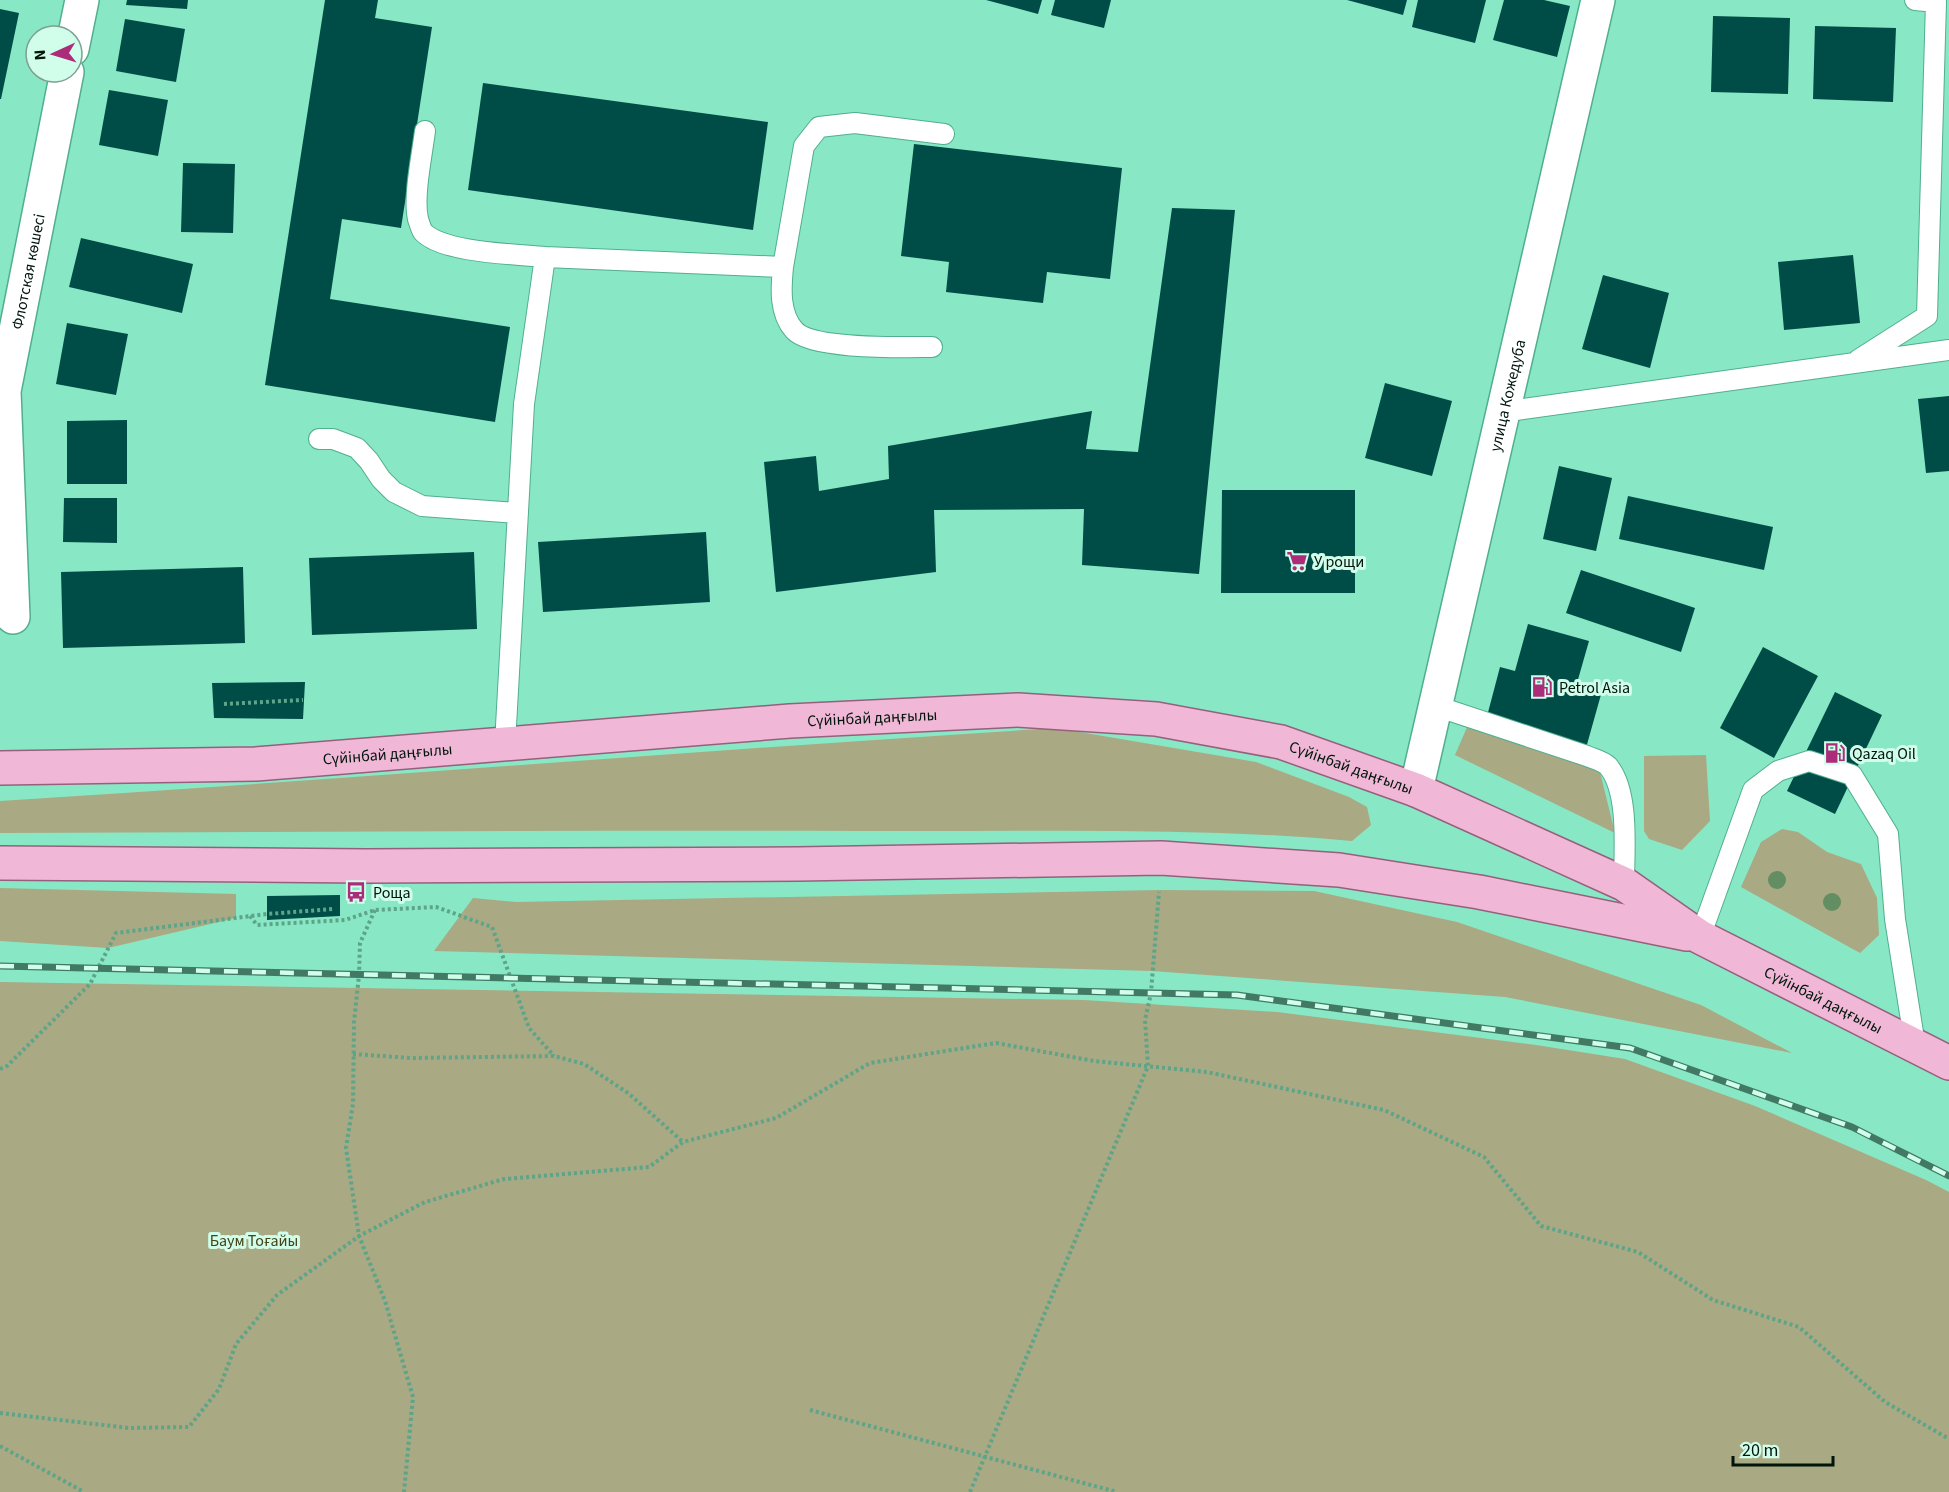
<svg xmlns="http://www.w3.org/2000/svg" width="1949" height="1492" font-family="'Source Sans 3',sans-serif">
  <rect width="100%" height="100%" fill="#88e7c4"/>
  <path fill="#a9a983" d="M1471,718l126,42 18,73 -160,-78z
    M1056,728l200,34 93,35 18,10 4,18 -19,16c-162,-15 -326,-9 -489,-10 -287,-1 -575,1 -863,2v-32c352,-22 703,-51 1056,-73z
    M1706,755l4,66 -28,29 -33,-11 -5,-8v-75z
    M1782,829l16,3 29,20 34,12 16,34 2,37 -19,18 -119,-66 20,-45z
    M0,888l236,6v24l-128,30 -108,-7z
    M1159,890l155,1 143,31 244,83 91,48 -287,-56 -353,-26 -718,-20 39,-53 43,4z
    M0,982l1084,18 193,12 259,33 89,14 130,47 171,74 23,12v300h-1949z"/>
  <path fill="#004d48" d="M127,0h61l-1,9 -61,-4z
    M325,0h53l-3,18 57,9 -31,201 -59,-9 -12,80 180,28 -15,95 -230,-37z
    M986,0h56l-4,14z
    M1055,0h56l-7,28 -53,-13z
    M1347,0h60l-4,15z
    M1418,0h68l-11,43 -63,-16z
    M1504,0h40l26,6 -13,51 -64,-17z
    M0,9l19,4 -18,86h-1z
    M1713,16l77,2 -2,76 -77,-2z
    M125,19l60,10 -9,53 -60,-11z
    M1815,26l81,2 -3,74 -80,-3z
    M483,83l285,39 -15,108 -285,-40z
    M109,90l59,10 -10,56 -59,-11z
    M914,144l208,24 -12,111 -63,-7 -4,31 -97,-11 3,-30 -48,-6z
    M183,163l52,1 -2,69 -52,-1z
    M1172,208l63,2 -36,364 -117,-9 2,-56 -150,1 2,62 -160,20 -12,-130 52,-6 3,35 70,-12 -1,-33 204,-35 -6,38 52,3z
    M81,238l112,26 -11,49 -113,-26z
    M1853,255l7,68 -76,7 -6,-68z
    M1603,275l66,18 -19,75 -68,-19z
    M67,323l61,11 -12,61 -60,-11z
    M1385,383l67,18 -20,75 -67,-18z
    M1949,396v75l-23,2 -8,-74z
    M127,420v64h-60v-63z
    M1559,466l53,12 -16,73 -53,-12z
    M1222,490h133v103h-134z
    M1628,496l145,31 -9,43 -145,-31z
    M64,498h53v45l-54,-1z
    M706,532l4,70 -167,10 -5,-70z
    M474,552l3,77 -165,6 -3,-77z
    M243,567l2,76 -182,5 -2,-76z
    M1581,570l114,38 -14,44 -115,-39z
    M1528,624l61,17 -12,42 25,8 -16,57 -100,-28 14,-53 15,4z
    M1763,647l55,29 -44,82 -54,-30z
    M305,682l-2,37 -89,-1 -2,-35z
    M1835,692l47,23 -47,99 -48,-23z
    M340,895v21l-73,4v-24z"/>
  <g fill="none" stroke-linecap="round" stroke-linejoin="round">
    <g stroke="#50af8e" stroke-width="22">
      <path id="service" d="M425,131c-3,24 -12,66 -7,88 1,3 3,10 5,13 20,21 93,22 122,25
        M783,267c-2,21 -4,46 11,63 17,20 111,17 138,17
        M1858,360l69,-44 9,-314 -21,-2
        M1502,412l447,-62
        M319,439h14l24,9 12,13 12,18 13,13 28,14 96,7
        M1436,706l151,50c7,3 16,5 21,10 22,26 16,86 16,118
        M505,744l19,-340 21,-147 238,10 21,-121 15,-19 36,-4 89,11
        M1700,937l53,-147 25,-19 31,-10 43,14 36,59 7,85 20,126"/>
    </g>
    <g stroke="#50af8e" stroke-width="36">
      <g id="minor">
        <path d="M72,49l10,-49"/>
        <path id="s1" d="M13,617l-9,-226 63,-319"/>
      </g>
    </g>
    <g stroke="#50af8e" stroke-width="36">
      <g id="tertiary">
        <path id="s2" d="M1416,790l182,-790"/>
      </g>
    </g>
    <g stroke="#96607d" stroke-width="36">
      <g id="primary">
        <path id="s3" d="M0,768l256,-4 534,-43 228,-11 138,9 125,23 135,48 208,94 76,53 249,126"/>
        <path d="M0,863l366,3 432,-2 363,-6 178,12 140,22 208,42"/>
      </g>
    </g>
    <path stroke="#5da489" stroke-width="4" stroke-dasharray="3 3" stroke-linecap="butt" d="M224,704l79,-4
      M375,910l-15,33 -1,32 -5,47 -1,82 -7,44 13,88 26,65 28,96 -9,95
      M250,916l7,9 88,-5 30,-10 61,-3 56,20 37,101 25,28
      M353,1054l58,4 143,-2 30,8 44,29 55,49
      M0,1069l7,-3 83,-82 26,-51 151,-19 66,-5
      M810,1410l307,82
      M0,1413l129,15 60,-1 30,-38 17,-45 41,-49 82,-59 66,-34 79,-23 145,-12 34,-25 93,-24 94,-55 126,-20 98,18 113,11 177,38 100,47 57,69 97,26 75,48 86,27 86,75 64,37
      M0,1446l84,46
      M970,1492l178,-426 -3,-46 6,-27 8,-101"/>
    <use href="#service" stroke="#fff" stroke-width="20"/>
    <use href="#minor" stroke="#fff" stroke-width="33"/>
    <use href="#tertiary" stroke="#fff" stroke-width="33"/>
    <use href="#primary" stroke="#f0b8d6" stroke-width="33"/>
    <g stroke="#417964" stroke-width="7">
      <path id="rail" d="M0,966l1237,29 393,53 222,79 97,49"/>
    </g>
    <use href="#rail" stroke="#d1fdeb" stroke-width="4.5" stroke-dasharray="14" stroke-linecap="butt"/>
  </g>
  <g fill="#638d63">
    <circle cx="1777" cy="880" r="9"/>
    <circle cx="1832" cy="902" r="9"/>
  </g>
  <defs>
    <g id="supermarket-bare" transform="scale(1.62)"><path d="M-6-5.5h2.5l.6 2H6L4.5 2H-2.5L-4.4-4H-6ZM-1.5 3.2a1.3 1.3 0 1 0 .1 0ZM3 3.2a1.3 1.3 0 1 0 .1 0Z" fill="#ac2c7a" stroke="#d1fdeb" stroke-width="2.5" paint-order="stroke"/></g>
    <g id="fuel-bare" transform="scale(1.62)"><path d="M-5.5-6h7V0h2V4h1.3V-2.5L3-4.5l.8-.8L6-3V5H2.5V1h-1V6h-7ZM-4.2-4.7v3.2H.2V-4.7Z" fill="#ac2c7a" stroke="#d1fdeb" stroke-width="2.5" paint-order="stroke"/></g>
    <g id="bus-bare" transform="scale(1.62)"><path d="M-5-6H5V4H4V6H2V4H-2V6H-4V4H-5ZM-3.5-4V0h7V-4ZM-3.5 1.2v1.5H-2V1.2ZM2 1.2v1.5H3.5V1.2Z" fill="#ac2c7a" stroke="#d1fdeb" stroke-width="2.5" paint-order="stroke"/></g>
  </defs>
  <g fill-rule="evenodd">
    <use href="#supermarket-bare" x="1297" y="561"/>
    <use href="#fuel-bare" x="1542" y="687"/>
    <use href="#fuel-bare" x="1835" y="753"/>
    <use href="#bus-bare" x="356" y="892"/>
  </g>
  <g text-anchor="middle" stroke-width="6" stroke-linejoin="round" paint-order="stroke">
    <g font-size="16" fill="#00150c" stroke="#d1fdeb">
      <text dy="6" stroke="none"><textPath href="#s1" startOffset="348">Флотская көшесі</textPath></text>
      <text dy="6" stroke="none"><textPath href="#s2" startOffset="405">улица Кожедуба</textPath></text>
      <text dy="6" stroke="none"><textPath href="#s3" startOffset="874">Сүйінбай даңғылы</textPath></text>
      <text dy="6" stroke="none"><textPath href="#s3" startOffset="388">Сүйінбай даңғылы</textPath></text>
      <text dy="6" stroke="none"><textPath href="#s3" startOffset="1360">Сүйінбай даңғылы</textPath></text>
      <text dy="6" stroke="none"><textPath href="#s3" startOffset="1888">Сүйінбай даңғылы</textPath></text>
    </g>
    <g font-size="16" fill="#00150c" stroke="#d1fdeb" text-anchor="start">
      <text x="1314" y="567">У рощи</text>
      <text x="1559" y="693">Petrol Asia</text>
      <text x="1852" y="759">Qazaq Oil</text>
      <text x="373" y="898">Роща</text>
    </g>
    <g font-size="16" fill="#454313" stroke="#d1fdeb">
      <text x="254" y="1246">Баум Тоғайы</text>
    </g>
  </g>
  <g transform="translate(54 54) rotate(266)"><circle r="28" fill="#d1fdeb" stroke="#7da092" stroke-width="1.5"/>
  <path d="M0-4.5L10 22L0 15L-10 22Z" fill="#ac2c7a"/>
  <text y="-9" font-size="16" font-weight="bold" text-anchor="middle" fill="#00150c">N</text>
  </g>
  <path d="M1733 1456v9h100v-9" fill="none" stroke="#00150c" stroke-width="3"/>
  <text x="1742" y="1456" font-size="18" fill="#00150c" stroke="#d1fdeb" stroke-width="4.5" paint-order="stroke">20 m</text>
</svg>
